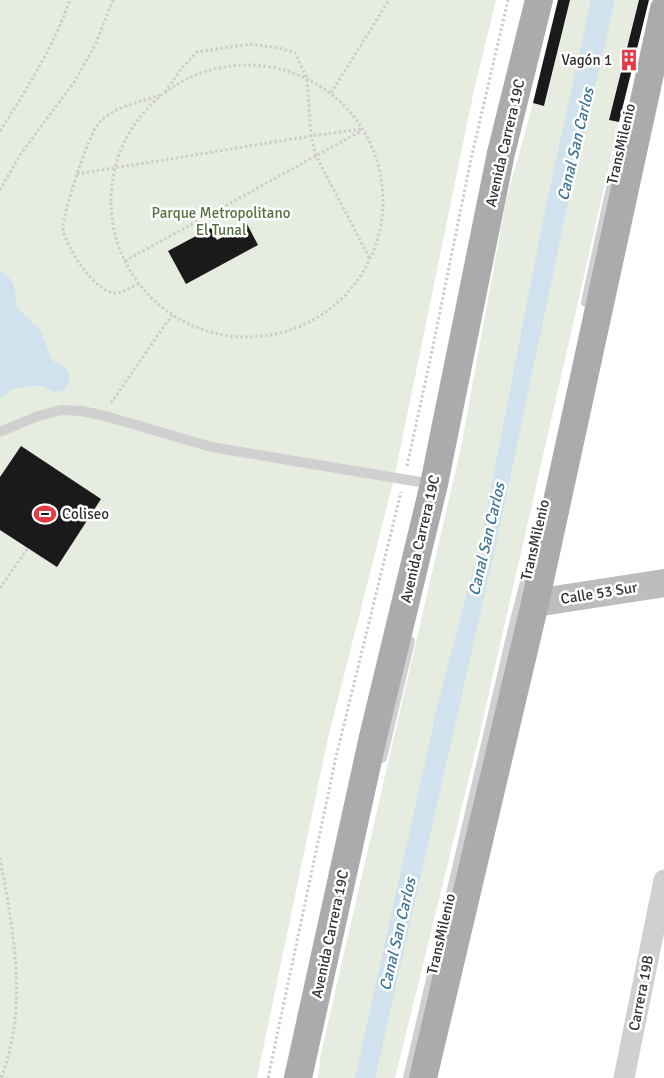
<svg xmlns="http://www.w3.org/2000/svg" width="664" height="1078" font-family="Signika,sans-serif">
  <rect width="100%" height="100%" fill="#fff"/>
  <path fill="#e6ecdf" d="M0,0h496l-22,90 -80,389 -66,259 -71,340h-257z
    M570,0h69l-30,120 10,2 -140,615 -84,341h-77l3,-25 140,-606 45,-246 27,-98 12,3z"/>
  <path fill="#cfe2ee" d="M591,0h24l-51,222 -67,318 -122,538h-20l84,-379 42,-159 62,-320z
    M0,271c17,9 15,20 17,36l24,24 11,29 11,7 6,5v10l-6,9 -9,1 -12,-6h-8l-22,3 -12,9z"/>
  <path fill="#1a1a1a" d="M558,0h12l-26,106 -11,-3z
    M639,0h10l-30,122 -10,-2z
    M247,224l11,21 -72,39 -18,-33 43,-23 6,12z
    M21,446l80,53 -44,68 -57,-37v-53z"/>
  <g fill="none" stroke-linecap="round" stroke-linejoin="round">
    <path stroke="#cdcdcd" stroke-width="3" stroke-dasharray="2.5 2.5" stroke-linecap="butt" d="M111 201a136 136 0 1 1 272 0a136 136 0 1 1-272 0Z
      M165,92l16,-23 16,-17 53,-8 29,4 16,5 12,25 4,58 5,20 54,103
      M331,93l58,-93
      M0,131c27,-42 53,-84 70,-131
      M77,174l234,-38 52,-7
      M0,190l20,-35 55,-74 21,-38 17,-43
      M125,261l236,-130
      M139,284c-7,2 -15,8 -22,9 -20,3 -52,-47 -54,-64 -1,-14 26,-95 35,-105 14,-17 42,-22 62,-29
      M111,403l61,-88
      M407,466l25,-115 39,-192 37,-159
      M0,588l28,-40
      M0,858c13,71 29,149 1,220
      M268,1078l68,-321 65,-265"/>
    <path stroke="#d0d0d0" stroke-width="10" d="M586,302l37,-169
      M0,432l38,-16 23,-6 21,1 27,6 102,30 221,37
      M382,758l28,-117
      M408,1078l106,-454 17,-65"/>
    <path stroke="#d0d0d0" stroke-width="21" d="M624,1078l40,-198"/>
    <path stroke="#bdbdbd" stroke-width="28" d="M535,603l129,-20"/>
    <path stroke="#ababab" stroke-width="28" d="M298,1078l75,-341 61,-253 67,-331 38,-153
      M423,1078l112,-475 129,-594"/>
  </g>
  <defs>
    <g id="building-bare" transform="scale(1.725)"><path d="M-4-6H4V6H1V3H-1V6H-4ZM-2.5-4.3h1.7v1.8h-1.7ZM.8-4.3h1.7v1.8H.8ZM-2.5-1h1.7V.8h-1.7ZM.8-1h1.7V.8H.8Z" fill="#e63946" stroke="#fff" stroke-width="2.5" paint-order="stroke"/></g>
    <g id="stadium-bare" transform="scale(1.725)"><path d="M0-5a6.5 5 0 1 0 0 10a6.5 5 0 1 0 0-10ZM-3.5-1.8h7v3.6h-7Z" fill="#e63946" stroke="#fff" stroke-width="2.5" paint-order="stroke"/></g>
  </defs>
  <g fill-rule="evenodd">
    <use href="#building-bare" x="629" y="60"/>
    <use href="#stadium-bare" x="45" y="514"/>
  </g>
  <g text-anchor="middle" stroke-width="5" stroke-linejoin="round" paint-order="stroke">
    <g font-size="15" fill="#333" stroke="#fff" text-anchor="end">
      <text x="612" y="65">Vagón 1</text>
      <text x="62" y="519" text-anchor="start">Coliseo</text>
    </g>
    <g font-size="15" fill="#333" stroke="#fff">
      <text transform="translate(505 143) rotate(-77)" y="5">Avenida Carrera 19C</text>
      <text transform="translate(621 144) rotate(-77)" y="5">TransMilenio</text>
      <text transform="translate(420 539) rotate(-77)" y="5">Avenida Carrera 19C</text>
      <text transform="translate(535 540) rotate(-77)" y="5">TransMilenio</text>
      <text transform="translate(599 593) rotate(-9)" y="5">Calle 53 Sur</text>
      <text transform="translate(330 934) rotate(-78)" y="5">Avenida Carrera 19C</text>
      <text transform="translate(441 934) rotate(-77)" y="5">TransMilenio</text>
      <text transform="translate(641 993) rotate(-79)" y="5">Carrera 19B</text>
    </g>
    <g font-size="15" fill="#56703f" stroke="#fff">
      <text x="221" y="218">Parque Metropolitano<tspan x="221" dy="17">El Tunal</tspan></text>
    </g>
    <g font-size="16" font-style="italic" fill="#3f7597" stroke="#fff">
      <text transform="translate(575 144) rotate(-77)" y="6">Canal San Carlos</text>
      <text transform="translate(486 539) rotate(-77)" y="6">Canal San Carlos</text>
      <text transform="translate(397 934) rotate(-77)" y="6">Canal San Carlos</text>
    </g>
  </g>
</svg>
